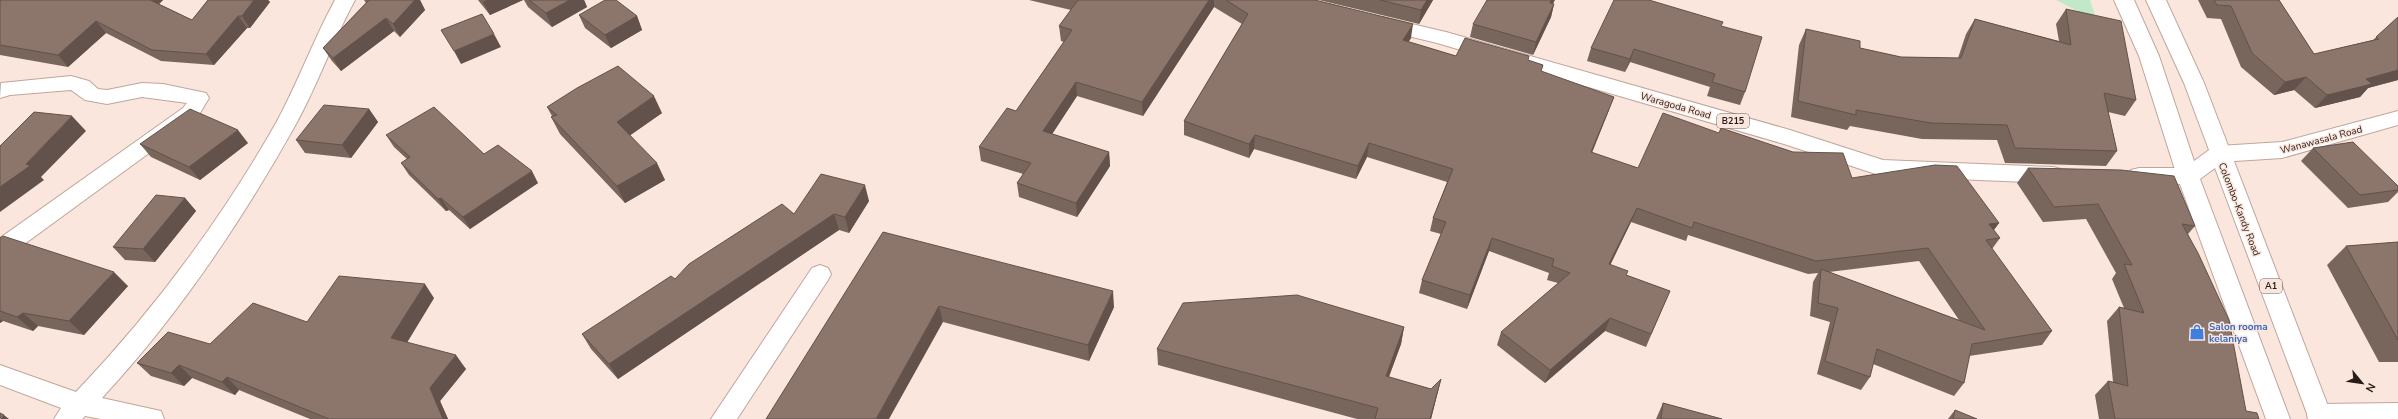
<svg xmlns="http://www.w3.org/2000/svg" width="2398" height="419" font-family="'Nunito Sans',sans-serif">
  <rect width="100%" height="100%" fill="#fbe6dd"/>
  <path fill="#c1e9c9" d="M2056,0h34l7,21z"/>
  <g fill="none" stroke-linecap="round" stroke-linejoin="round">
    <g stroke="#bfa69b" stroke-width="2">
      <path id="minor" d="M335,0h20c-22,40 -37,84 -59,124 -54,97 -118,192 -194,274l59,13 3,8h-63l-16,-3 -3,3h-28l7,-11 -61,-23v-20l76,27c77,-81 145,-172 200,-269 22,-40 37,-83 59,-123z
        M71,76l18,5 9,8 9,1 35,-7 21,1 43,9 3,5 -12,20 -189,138 -8,3v-21l183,-130 4,-5 -45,-6 -35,7 -22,-4 -14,-10 -61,5 -10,3 1,-15z
        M2398,111v14l-116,33 -63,4 -7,-3 -4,-5 4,-5 7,-3 63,-4z
        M820,265l8,3 3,6 -3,6 -91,139h-26l101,-151z
        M2398,403v16h-90l-1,-4 3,-8 9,-3z"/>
    </g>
    <g stroke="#bfa69b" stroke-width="2">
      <path id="major" d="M1382,17l64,15 344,98 93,30 170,7 8,2 3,6 -3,6 -8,2 -171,-7 -98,-32 -347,-101 -62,-15 -3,-5 3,-5z
        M2139,168h49l8,2 3,6 -3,6 -8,2h-49l-8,-2 -3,-6 3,-6z"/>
    </g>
    <g stroke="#bfa69b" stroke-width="2">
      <path id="highway" d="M2114,0h20l25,56 35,105 15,-11 -25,-67 -38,-83h20l38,83 129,336h-24l-94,-251 -15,11 90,240h-24l-89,-243 -38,-120z"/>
    </g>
    <use href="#minor" fill="#fff" fill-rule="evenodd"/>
    <use href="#major" fill="#fff" fill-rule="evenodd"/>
    <use href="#highway" fill="#fff" fill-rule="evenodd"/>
  </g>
  <path fill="#78655c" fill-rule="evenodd" d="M0,0h163l-4,4 33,16 16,-20h60l2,2 -20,26h-3l-33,37 -53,-4 -55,-28 -38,34 -68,-12z
    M364,0h56l5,10 -25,27 -6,-6 -53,40 -9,-10 -9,-13 43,-45z
    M478,0h45l-33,15z
    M524,0h60l3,7 -35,20 -24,-20z
    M1029,0h286l96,38 -3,4 48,14 72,5 15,4 -2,6 68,39 -17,43 46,15 214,10 147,45 -5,7 6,8 -8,11 60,82 -10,14 -73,11 -5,27 -10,13 -81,-32 -3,13 -9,13 -44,-16 13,-52 -20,-6 3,-34 5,-9 -10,1 -120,-39 -2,6 -55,-19 -21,43 16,10 44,16 -24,56 -41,-16 -60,52 -48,-38 4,-13 57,-49 -11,-3 2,-7 -60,-22 -22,58 -48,-16 3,-13 19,-46 -11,-3 3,-13 14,-36 -80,-25 -11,22 -102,-30 -5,9 -65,-23v-14l58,-97 -28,-17 -71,109 -66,-20 -25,38 57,18 1,14 -33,51 -58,-20 -2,-14 6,-9 -42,-13 -2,-14 37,-36 48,-69 -3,-1 -2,-15 12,-16zM1919,261l40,59 -130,-48z
    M1319,0h114l-14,24z
    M2198,0h81l35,54 59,-14 25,-23v63l-30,8 -8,9 -45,11 -21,-18 -20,5 -33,-28 -20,-48 -14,-1z
    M1553,4h1l-3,13 -18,38 -63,-18 3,-13z
    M2066,9l70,91 -11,16 -17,-4 9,39 -11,15 -101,-3 -8,-23 -75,-1 -72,-13 -3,4 -56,-13 8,-72 7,-16 54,19 41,9 57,1 8,-24 9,-15 84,22 -3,-17z
    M579,15l58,1 5,14 -31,18 -26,-20z
    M1721,26l24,66 -5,13 -33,-9 3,-9 -80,-25 -5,10 -38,-11 4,-13z
    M547,107l115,6 -32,22 35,45 -40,23 -65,-69 -9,-17 1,-1z
    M369,109l9,13 -27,36 -46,-5 -9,-13z
    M386,135l98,19 54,29 -68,46 -21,-19 -3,1 -37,-36 -8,-12 6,-4 -13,-12z
    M248,143l-48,37 -49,-23 -11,-13z
    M2313,148l85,38v6l-10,10 -40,6 -47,-47z
    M2028,168l167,58 -7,8 58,177 13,8h-160l-4,-24 13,-14 5,1 -6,-61 12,-14 5,1 -12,-29 4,-6 -30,-54 -43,3 -26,-39z
    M185,198l11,13 -41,51 -30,-2 -12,-13z
    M869,201l-20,32 -10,-3 -221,149 -27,-30 -9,-15 93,-55 119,-65z
    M883,232l231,75 -25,54 -146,-39z
    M0,238l128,48 -44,49 -46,-9 -5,5 -30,-10 -3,2z
    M2398,242v120h-19l-52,-97 19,-19z
    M434,298l-27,44 59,27 -26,32 8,18h-138l-71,-29 -4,5 -43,-17 -8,8 -33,-10 -14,-13 73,-19 97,-22z
    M1404,327l-3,17 -12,33 42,12 10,-10 -10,40h-74l-199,-54 -1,-16z
    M1663,403l59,16h-66z
    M1955,410l22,9h-29z"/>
  <path fill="#62524b" d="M147,0h16l-9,9z
    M254,0h14l2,2 -20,26 -8,-12z
    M415,0h5l5,10 -25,27 -7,-13z
    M487,0h36l-33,15 -7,-13z
    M570,0h14l3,7 -35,20 -6,-14z
    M1209,0h5v7l-71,109 -1,-14z
    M1427,0h6l-14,24 2,-14z
    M1551,0h4l-9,16 4,-13z
    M1554,4l-3,13 -18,38 3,-13z
    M238,16l9,12 -33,37 -8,-11z
    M637,16l5,14 -31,18 -6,-13z
    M386,18l8,13 -53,40 -8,-13z
    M96,21l10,12 -38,34 -10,-12z
    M1413,24l-2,14 -10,16 2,-14z
    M494,34l7,13 -40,17 -7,-13z
    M1634,49l-4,13 -5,10 5,-13z
    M2398,70v10l-30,8 -8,9 -45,11 12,-13 39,-16z
    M2306,77l-12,13 -20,5 11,-13z
    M1076,82l1,14 -32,49 -2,-14z
    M654,96l8,17 -37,26 -8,-17z
    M1614,97l-5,13 -23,56 5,-14z
    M369,109l9,13 -27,36 -9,-13z
    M72,116l14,15 -45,46 3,3 -44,32v-25l26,-23z
    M238,130l10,13 -48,37 -11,-13z
    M1255,135l-1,14 -5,9v-14z
    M1369,143l-2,14 -11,22 2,-13z
    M1109,152l1,14 -33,51 -1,-14z
    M657,163l8,17 -40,23 -8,-17z
    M532,171l6,12 -68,46 -7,-12z
    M865,185l4,16 -20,32 -4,-16z
    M185,198l11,13 -41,51 -12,-13z
    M441,198l8,12 -3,1 -8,-12z
    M1637,208l-6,14 -27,56 5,-14z
    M834,214l5,16 -221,149 -9,-15z
    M1999,223l-10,13v-12z
    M1492,238l-3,13 -22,58 3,-14z
    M114,272l14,14 -44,49 -15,-14z
    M425,284l9,14 -32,53 -11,-13z
    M1113,291l1,16 -25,54 -1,-16z
    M939,306l4,16 -54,97h-13z
    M23,313l15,13 -5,5 -16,-14z
    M1610,318l-5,13 -60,52 5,-13z
    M0,319l3,2 -3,2z
    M1404,327l-3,17 -18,48 3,-16z
    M456,355l10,14 -26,32 8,18h-5l-13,-31z
    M179,365l13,13 -8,8 -13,-13z
    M227,377l12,13 -4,5 -13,-13z
    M1441,379l-10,40h-1z
    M4,415l5,4h-9z"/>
  <path fill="#8c756b" stroke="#62524b" d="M0,0h150l42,20 16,-20h46l-12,16h-4l-32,38 -54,-4 -56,-29 -38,34 -58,-10z
    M369,0h46l-22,24 -7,-6 -53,40 -10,-10z
    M529,0h41l-24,13z
    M605,0h11l21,16 -32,19 -26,-20z
    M1078,0h131l-67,102 -66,-20 -33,49 66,21 -33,51 -59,-20 14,-20 -52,-16 28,-39 9,3 56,-81 -13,-4z
    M1226,0h89l98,24 -10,16 53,16 9,-18 64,18 -1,4 15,5 -2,6 73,26 -23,55 47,16 25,-55 56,20 2,-5 72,24 50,1 9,25 83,-13 22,1 42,57 -10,1 11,14 -14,2 66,91 -80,13 -8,39 -87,-34 -7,28 -45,-16 13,-53 -20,-5 3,-34 164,61 -57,-82 -112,13 -122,-39 -2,6 -55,-20 -28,56 19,7 -2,4 44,16 -19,43 -41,-16 -60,52 -49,-38 69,-59 -18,-7 2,-7 -62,-21 -22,57 -48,-15 24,-58 -13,-4 20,-49 -84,-26 -11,23 -103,-31 -6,9 -65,-23 64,-107z
    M1380,0h47l-6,10z
    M1487,0h64l-1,3 4,1 -18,38 -63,-18z
    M1614,0h35l74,22 -2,4 41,11 -17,55 -33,-10 3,-8 -81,-25 -4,10 -39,-11z
    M2214,0h65l35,54 65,-15 -3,-2 22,-20v53l-32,9 6,5 -45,11 -21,-18 -21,5 -33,-29 -21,-47 -14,-1z
    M2066,9l55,12 15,79 -32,-7 13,58 -102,-3 -8,-23 -76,-2 -75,-13v5l-58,-14 8,-72 54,12v7l41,9 60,1 14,-39 96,26z
    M482,14l12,20 -40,17 -13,-21z
    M618,66l36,30 -37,26 40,41 -40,23 -66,-69 6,-2 -10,-8 30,-19z
    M324,105l45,4 -27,36 -46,-5z
    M434,107l50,47 14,-9 34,26 -69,46 -22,-19 -3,1 -37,-36 9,-6 -24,-22z
    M190,109l48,21 -49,37 -49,-23z
    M34,112l38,4 -46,48 4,2 -30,21v-41z
    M2353,142l45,44v4l-38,5 -47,-47z
    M2028,168l93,2 53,6 21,50 -13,-2 16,29 31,67 17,91 11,2 2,6h-144l-7,-38 20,5 -9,-79 25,6 -20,-49 8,1 -34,-61 -44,3z
    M821,174l44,11 -20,32 -11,-3 -225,150 -27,-30 89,-58 4,3 14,-15 93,-60 12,10z
    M156,195l29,3 -42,51 -30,-2z
    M883,232l230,59 -25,54 -149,-39 -63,113h-110z
    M3,236l111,36 -45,49 -46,-8 -6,4 -17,-6v-73z
    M2398,242v98l-52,-94z
    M339,276l86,8 -34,54 65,17 -26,33 13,31h-114l-102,-42 -5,5 -43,-17 -8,8 -34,-10 31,-31 42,12 43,-41 54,19z
    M1297,295l107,32 -18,49 45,13 10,-10 -11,40h-55l3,-11 -221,-59 26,-46z
    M1663,403l59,16h-61z
    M1955,410l22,9h-24z
    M0,413l4,2 -4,3z"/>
  <defs>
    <g id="shop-bare" transform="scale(1.2)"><path d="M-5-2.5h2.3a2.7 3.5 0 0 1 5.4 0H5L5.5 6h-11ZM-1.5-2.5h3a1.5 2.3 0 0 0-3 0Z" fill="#3f7fe0" stroke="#fbe6dd" stroke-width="2.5" paint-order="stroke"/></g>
  </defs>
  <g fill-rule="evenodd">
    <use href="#shop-bare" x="2197" y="332"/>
  </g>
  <g text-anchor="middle" stroke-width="3" stroke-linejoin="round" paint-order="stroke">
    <g fill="#fbe6dd" stroke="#665953" stroke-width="1">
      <rect x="1717" y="114" width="32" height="14" rx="3"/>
      <rect x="2260" y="279" width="22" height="14" rx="3"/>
    </g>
    <g font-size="9" font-weight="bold" fill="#261c18">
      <text x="1733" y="124">B215</text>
      <text x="2271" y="289">A1</text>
    </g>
    <g font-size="10" fill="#261c18" stroke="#fbe6dd">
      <text transform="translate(1676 105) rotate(16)" y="4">Waragoda Road</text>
      <text transform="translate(2321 139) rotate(-15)" y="4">Wanawasala Road</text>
      <text transform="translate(2240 209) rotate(69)" y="4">Colombo-Kandy Road</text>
    </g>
    <g font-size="10" font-weight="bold" fill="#366cbe" stroke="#fbe6dd" text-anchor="start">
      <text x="2209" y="330">Salon rooma<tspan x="2209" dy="12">kelaniya</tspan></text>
    </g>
  </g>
  <g transform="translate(2362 383) rotate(119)" stroke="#fbe6dd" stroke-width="3" paint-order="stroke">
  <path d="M0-3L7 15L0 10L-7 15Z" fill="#261c18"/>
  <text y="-6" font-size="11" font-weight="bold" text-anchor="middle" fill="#261c18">N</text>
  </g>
</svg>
